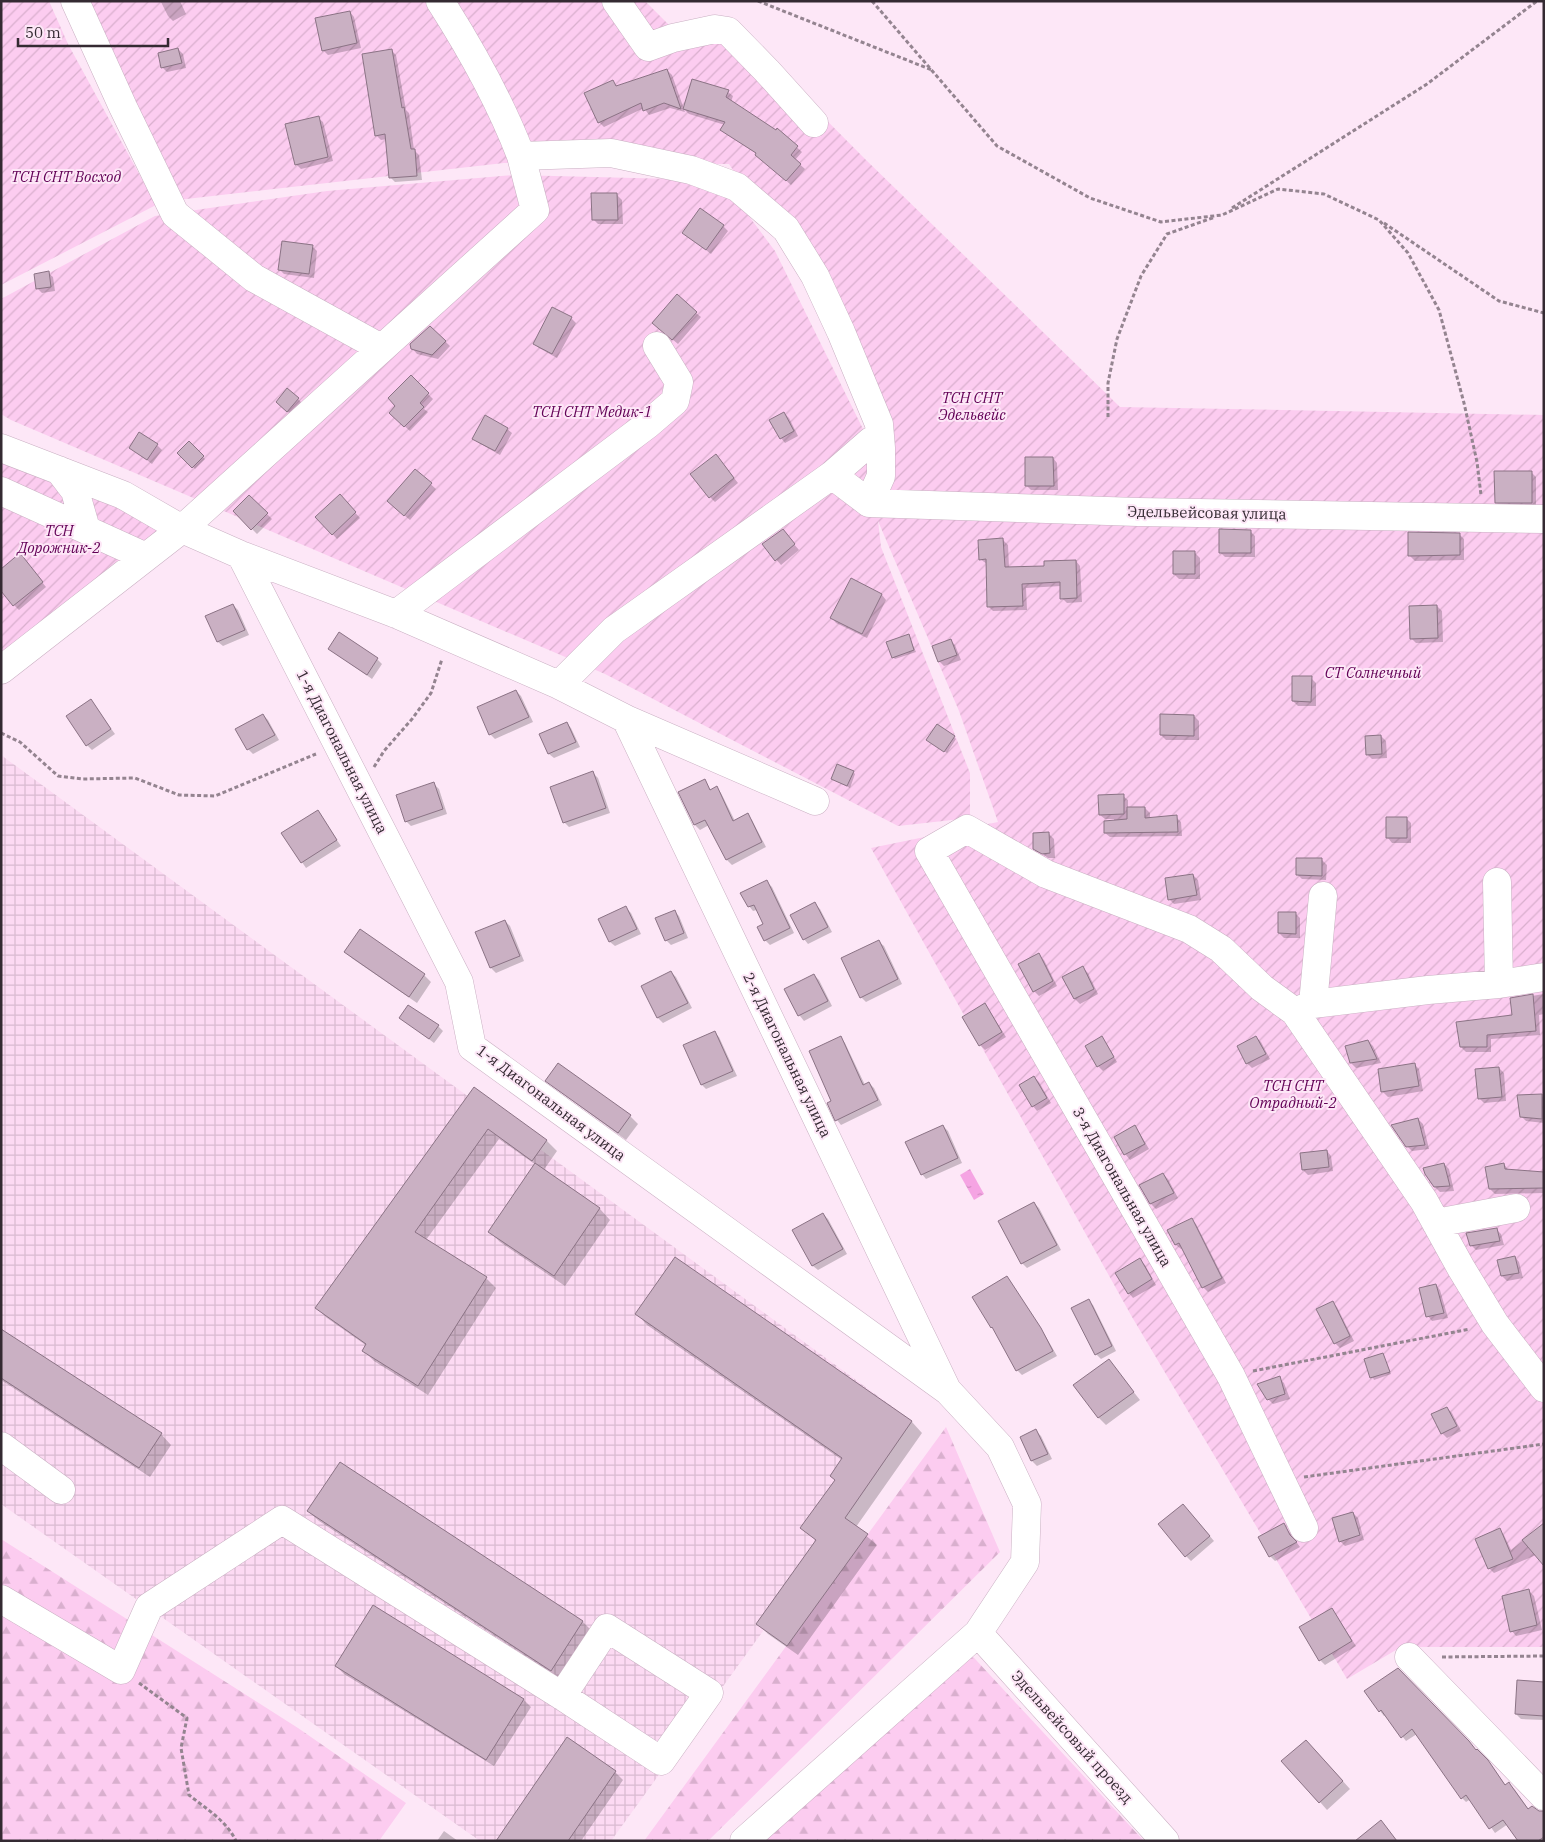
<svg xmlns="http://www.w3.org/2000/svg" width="1545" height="1842" font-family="'IBM Plex Serif',serif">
  <defs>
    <pattern id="industrial-grid" width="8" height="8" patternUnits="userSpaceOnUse" patternTransform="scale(1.25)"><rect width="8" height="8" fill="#fcdaf3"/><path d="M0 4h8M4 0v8" fill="none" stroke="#d9bbd1"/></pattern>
    <pattern id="forest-firs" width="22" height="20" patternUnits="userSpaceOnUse" patternTransform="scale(1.25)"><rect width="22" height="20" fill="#fcccf0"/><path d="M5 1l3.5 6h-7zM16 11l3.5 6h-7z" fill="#d9afce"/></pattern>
    <pattern id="garden-furrows" width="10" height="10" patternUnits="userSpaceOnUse" patternTransform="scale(1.25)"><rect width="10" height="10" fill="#fcccf0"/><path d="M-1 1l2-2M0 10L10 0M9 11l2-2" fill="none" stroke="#d9afce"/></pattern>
    <pattern id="water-ripples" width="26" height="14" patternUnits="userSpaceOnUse" patternTransform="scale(1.25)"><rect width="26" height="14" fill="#f5a4e3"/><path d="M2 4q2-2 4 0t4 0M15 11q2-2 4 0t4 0" fill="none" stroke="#d38dc3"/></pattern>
  </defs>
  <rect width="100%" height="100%" fill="#fde7f7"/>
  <path fill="url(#industrial-grid)" d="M1,755l911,666 -52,76 -249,344h-131l-479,-337z"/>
  <path fill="url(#forest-firs)" d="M946,1427l54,125 -292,289h-64z
    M1,1539l297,189 108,75 -27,38h-378z
    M964,1647l180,194h-385z"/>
  <path fill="url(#garden-furrows)" d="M1,1h48l19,43 88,161 -155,80z
    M61,1h584l32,32 48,-15 140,141 255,248 424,8v1232h-143l-54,32 -215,-362 -261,-469 127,-26 -39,-111 -81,-190 3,26 89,226v45l-72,8 -293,-152 -594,-254 -10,-6v-115l154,-83 172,-25 187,-16 160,4 62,20 39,52 88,178 9,61 1,-60 -58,-135 -86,-131 -225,-1 -344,39z
    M1,454l165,75 -165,133z"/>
  <path fill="url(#water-ripples)" d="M970,1169l14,25 -10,6 -14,-25z"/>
  <path fill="#0003" d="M180,1l6,13 -13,7 -5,-5 -7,-14z
    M350,12l4,5 7,31 -33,7 -5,-5z
    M178,49l5,5 3,14 -19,4 -5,-5z
    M391,50l5,5 10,55 3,3 5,37 5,5 3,25 -27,2 -5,-5 -3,-38 -6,1 -5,-5z
    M667,70l5,5 13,37 -15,-4 -21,7 -5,-7 -40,19 -5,-5 14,-40 5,5z
    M728,92l5,4 -2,6 45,30 2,-2 24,22 -7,8 10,9 -14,16 -34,-31 -30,-20 -2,-9 -36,-11 -5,-5z
    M318,118l5,4 10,39 -32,8 -5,-5z
    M617,195l5,5 1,24h-25l-5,-5z
    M723,226l5,5 -17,23 -27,-21z
    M312,246l5,5 -3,27 -30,-4 -5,-5z
    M48,273l5,4 2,14 -13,2 -5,-5z
    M696,313l5,4 -23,27 -19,-16z
    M571,318l5,5 -19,35 -18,-10 -5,-5z
    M430,327l20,19 -12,13 -21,-5 -5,-6z
    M411,377l22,22 -9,10 4,3 -18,19 -20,-18 7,-7z
    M298,399l5,5 -10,12 -11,-9z
    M784,413l5,5 9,18 -13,7 -4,-5z
    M507,429l5,4 -12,22 -21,-12 -5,-5z
    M189,443l16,16 -10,10 -16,-16z
    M157,445l5,5 -10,14 -22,-17z
    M1053,458l4,5 1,27h-27l-5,-5z
    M720,460l18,23 -23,19 -5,-5z
    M415,470l21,19 -26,31 -17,-14z
    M1531,472l5,5v31l-35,-1 -5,-5z
    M249,496l23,23 -15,15 -23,-23z
    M340,496l20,22 -23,21 -20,-22z
    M1250,531l5,5v21h-30l-5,-5z
    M1459,534l5,5v21l-49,1 -5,-5z
    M787,536l12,14 -18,15 -18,-21z
    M1003,540l5,5 1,23 37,-1 30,-6 4,5 2,36 -15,1 -5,-5 -1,-12 -35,2 1,22 -34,1 -5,-5 -1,-42 -7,-5z
    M1195,553l5,5v21h-21l-5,-5z
    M24,560l22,27 -27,23 -5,-5z
    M851,579l31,16 4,5 -19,38 -31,-15 -4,-5z
    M233,605l5,5 11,25 -26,11 -5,-4 -11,-25z
    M1437,606l5,5 1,31 -27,1 -5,-5z
    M908,635l8,17 -21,7 -2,-2z
    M950,640l5,5 6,15 -17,6 -5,-5z
    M329,649l48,10 5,5 -10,15z
    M1311,678l5,5v23h-18l-5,-5z
    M516,691l5,5 12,26 -38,17 -5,-5z
    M90,700l25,34 -23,16 -5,-5z
    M263,715l5,5 11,20 -26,14 -5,-5z
    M1194,716l5,5v19h-33l-5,-5z
    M567,723l4,5 9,19 -26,11 -5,-4 -8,-20z
    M1381,736l5,5 1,17 -15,1 -5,-5z
    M954,737l2,2 -9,14 -17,-11z
    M853,772l2,2 -5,14 -18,-9z
    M593,773l5,5 12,35 -41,14 -5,-5z
    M704,781l7,9 6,-2 4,5 14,28 12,-6 5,5 14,27 -34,18 -5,-5 -18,-35 -9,5 -5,-5 -15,-32z
    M434,784l5,5 8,25 -36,12 -5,-5z
    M1123,796l5,4v9l17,-1 5,5v6l26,-2 5,5 1,14 -72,1 -5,-4 9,-12v-2h-9l-5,-4z
    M318,812l23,34 -35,22 -23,-34z
    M1406,818l5,5v20h-19l-4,-5z
    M1049,834l5,5 1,19h-7l-13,-10z
    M1322,860l5,5 -1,15 -24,-1 -5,-5z
    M1193,875l5,5 3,20 -27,4 -5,-5z
    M767,882l5,5 22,46 -24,12 -5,-5 -1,-15 -7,-15 -4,1 -4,-5z
    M815,904l5,5 12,23 -24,12 -4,-5z
    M626,908l5,5 10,21 -26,12 -5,-4z
    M674,911l5,5 9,22 -17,7 -5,-5z
    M1295,913l5,5v20h-16l-5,-5z
    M505,921l5,5 14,35 -28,12 -5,-5z
    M879,942l5,4 18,38 -36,18 -5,-5z
    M345,952l79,23 7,7 -14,21 -64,-44z
    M1039,955l5,5 13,26 -18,10 -5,-5z
    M1083,968l5,5 10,21 -18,10 -5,-5 -11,-22z
    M671,972l5,5 16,31 -29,15 -5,-5 -16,-31z
    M814,975l5,5 13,26 -28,15 -4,-5 -14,-26z
    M1544,994v20l-5,1 1,20 -49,4v13h-25l-5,-5 52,-31 -1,-17z
    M984,1005l5,5 17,27 -21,13 -5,-5 -17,-27z
    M401,1018l37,8 5,5 -9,12z
    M714,1032l5,5 18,39 -31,13 -4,-4z
    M1256,1037l5,5 9,17 -18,9 -5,-5z
    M841,1038l4,5 20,42 4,-2 5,5 8,17 -41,20 -4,-5 -4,-19z
    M1101,1038l5,5 11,19 -14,9 -5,-5z
    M1368,1041l5,5 8,17 -25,5 -5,-5z
    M1414,1064l5,5 4,22 -35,6 -5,-5z
    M1499,1068l5,5 2,28 -22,2 -5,-5z
    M1034,1077l5,5 12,21 -14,8 -4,-5z
    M547,1081l83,35 8,8 -12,16 -71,-52z
    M474,1089l73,52 10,10 -14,20 57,38 10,11 -45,66 -65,-44 -10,-10 46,-67 -37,-26 -73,101 60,38 10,10 -68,107 -54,-34 -10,-10 3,-5 -40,-28 -10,-10z
    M1541,1095l3,3v25l-18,-2 -5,-5z
    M1418,1119l5,5 6,25 -17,2 -5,-5z
    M943,1126l5,5 14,32 -36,16 -4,-5z
    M1135,1127l4,5 10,17 -19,11 -4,-5 -10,-17z
    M1327,1151l4,5 2,15 -25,4 -5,-5 -2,-16z
    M1444,1164l5,5 5,22 -14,1 -6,-6z
    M1504,1164l5,7 35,2v20l-49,1 -5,-5z
    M1163,1174l5,5 10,19 -22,11 -5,-5 -10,-18z
    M1034,1203l5,5 22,42 -34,18 -5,-5z
    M823,1214l5,5 19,35 -29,16 -5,-4 -19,-36z
    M1191,1219l5,5 30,59 -18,9 -5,-5 -20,-39 -2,1 -5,-4 -7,-14z
    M1496,1229l5,5 3,11 -28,5 -5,-5z
    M1515,1257l4,5 4,16 -16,3 -5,-5z
    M675,1259l237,163 10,11 -66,94 21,18 -79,110 -30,-21 -10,-10 59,-83 -15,-13 34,-47 6,-21 -195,-135 -10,-11z
    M1140,1260l5,5 11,20 -23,13 -4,-5z
    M1006,1277l39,58 12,21 -35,19 -5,-5z
    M1436,1285l4,5 8,28 -16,3 -4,-5z
    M1088,1301l5,4 23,46 -15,8 -5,-5z
    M1332,1302l5,5 17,34 -14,7 -5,-5 -17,-34z
    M1,1330l160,104 10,11 -21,32 -149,-97z
    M1383,1354l8,20 -17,6 -9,-20z
    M1109,1361l31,39 -34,25 -7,-7 -24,-33z
    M1279,1378l5,5 6,16 -17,5 -5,-5z
    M1447,1408l5,5 9,18 -14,7 -5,-5z
    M1036,1431l5,5 11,23 -15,7 -5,-5 -10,-23z
    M340,1464l243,158 10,10 -31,48 -243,-159 -11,-10z
    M1188,1510l26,31 -23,20 -5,-5z
    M1353,1513l5,5 6,22 -19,6 -5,-5z
    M1284,1525l16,22 -25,14 -5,-5z
    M1541,1526l-5,29 -42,18 -5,-5 10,-38 5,5 7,15z
    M1529,1591l5,5 8,34 -26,6 -4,-5z
    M1332,1610l4,5 20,31 -31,19 -5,-5z
    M336,1666l188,34 7,7 -37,59 -150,-92z
    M1544,1683v37l-23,-1 -5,-5z
    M1366,1692l126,74 14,20 3,-2 6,6 14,20 15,2v29h-24l-12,-17 -13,9 -24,-34 -5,3 -4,-4 -45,-64 -11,7 -20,-26 -2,1 -4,-5z
    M1314,1749l36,40 -23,21 -7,-8z
    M615,1772l8,8 -42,61h-84z
    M444,1831l14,10h-21z"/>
  <path fill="#cab0c3" stroke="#8b7385" d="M350,11l7,32 -35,8 -7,-33z
    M178,48l4,15 -21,5 -3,-15z
    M392,49l10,59 2,-1 7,42h4l2,27 -28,2 -4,-44 -10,2 -13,-82z
    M667,69l14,40 -17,-6 -21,8 -2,-8 -43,20 -14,-30 29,-13 3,6z
    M692,79l37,11 -3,7 50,33 1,-2 21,18 -7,9 10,9 -15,17 -31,-26 1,-2 -36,-23 5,-8 -42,-13z
    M319,116l9,41 -33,8 -10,-41z
    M591,193h26l1,27h-26z
    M700,208l24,17 -18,25 -24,-17z
    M282,241l31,4 -4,29 -31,-4z
    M49,271l2,16 -15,2 -2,-15z
    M677,294l20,18 -25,28 -20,-17z
    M552,307l20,10 -20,37 -19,-10z
    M430,326l16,15 -14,14 -21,-6 -1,-5z
    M411,375l18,18 -9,10 4,4 -20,20 -15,-14 6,-7 -7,-8z
    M287,388l12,10 -12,14 -11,-10z
    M784,412l10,19 -14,8 -11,-19z
    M485,415l23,13 -13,23 -23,-12z
    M139,432l19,12 -11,16 -18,-12z
    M189,441l15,15 -12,12 -15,-15z
    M716,454l18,24 -25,20 -19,-24z
    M1025,457h28l1,29h-29z
    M415,469l17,14 -28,33 -17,-15z
    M1494,471h38v32h-37z
    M340,494l16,18 -24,23 -17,-18z
    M249,495l19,18 -17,17 -18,-19z
    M783,529l12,15 -20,17 -13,-17z
    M1219,529l32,1v23h-32z
    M1408,532l52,1v22l-52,1z
    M1003,538l2,29 39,-1v-5l32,-1 1,38 -17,1v-17l-38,2 1,22 -36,1 -1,-48 -7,1 -1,-20z
    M1173,551h22v23h-22z
    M20,553l23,29 -30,24 -12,-15v-22z
    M851,578l31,16 -20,40 -32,-16z
    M233,604l12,26 -28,12 -12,-26z
    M1437,605l1,33 -28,1 -1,-33z
    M339,632l39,26 -11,17 -39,-26z
    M909,634l5,16 -22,8 -6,-16z
    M951,639l6,16 -19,7 -6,-16z
    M1292,676h20l-1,26 -19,-1z
    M516,690l13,27 -40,18 -12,-28z
    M91,699l20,30 -25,17 -20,-30z
    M263,714l12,21 -28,15 -12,-21z
    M1160,714l34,1v21l-34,-1z
    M567,722l9,20 -28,12 -9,-20z
    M937,724l18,12 -11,16 -18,-12z
    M1381,735l1,19 -16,1 -1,-19z
    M837,764l17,7 -7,15 -16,-7z
    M593,771l13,37 -43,15 -13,-36z
    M705,779l5,11 7,-4 16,35 15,-8 14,29 -36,18 -21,-40 -11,5 -16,-33z
    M434,782l9,27 -38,13 -9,-27z
    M1124,794v20l-25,1 -1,-20z
    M1127,807h18v11l32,-3 1,17 -74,1v-12l23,-2z
    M318,810l19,30 -36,23 -20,-30z
    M1386,817h21v21h-21z
    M1049,832l1,21 -8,1 -9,-5v-16z
    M1296,858h26v18l-26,-1z
    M1193,874l4,21 -29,5 -3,-22z
    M767,880l23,48 -26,13 -7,-14 6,-3 -9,-19 -6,2 -8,-14z
    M815,902l13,25 -25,13 -13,-25z
    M626,906l11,23 -28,13 -11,-23z
    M675,910l9,23 -19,8 -10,-23z
    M1278,912h18v22l-18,-1z
    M505,920l15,36 -30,12 -15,-36z
    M360,929l65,45 -16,23 -65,-45z
    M879,940l19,39 -38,19 -19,-40z
    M1039,953l14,28 -20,11 -15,-28z
    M1083,966l11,23 -20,10 -12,-22z
    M671,971l17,32 -31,15 -16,-32z
    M814,974l14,27 -30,15 -14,-27z
    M1533,994l3,37 -49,4v12h-27l-4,-25 56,-7 -2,-17z
    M985,1003l17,29 -23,14 -17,-29z
    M408,1005l31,20 -10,14 -30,-21z
    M715,1031l18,40 -32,14 -18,-40z
    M841,1036l22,49 6,-3 9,18 -43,21 -8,-18 4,-2 -22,-50z
    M1102,1036l12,21 -17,10 -12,-21z
    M1256,1036l10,18 -20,10 -9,-18z
    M1368,1040l9,19 -27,4 -5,-17z
    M558,1063l73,52 -13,18 -73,-52z
    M1415,1063l4,23 -38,6 -3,-23z
    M1499,1067l3,30 -24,2 -3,-30z
    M1034,1076l13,22 -15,9 -13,-22z
    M474,1087l73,53 -15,21 -44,-32 -73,103 72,45 -69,109 -56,-35 4,-7 -51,-36z
    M1542,1094v25l-22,-2 -3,-22z
    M1418,1118l7,27 -19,2 -15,-22z
    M943,1125l15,33 -37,17 -16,-33z
    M1135,1125l10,19 -21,11 -10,-18z
    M1327,1150l2,17 -27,3 -2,-17z
    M535,1163l65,45 -46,68 -66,-44z
    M1444,1163l6,23 -16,1 -9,-13 -2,-6z
    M1504,1163l1,6 39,3v16l-55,1 -4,-22z
    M1163,1173l11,20 -24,11 -11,-19z
    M1034,1202l23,43 -36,19 -23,-43z
    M823,1213l20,36 -31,17 -20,-36z
    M1192,1218l30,60 -20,10 -23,-45 -4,2 -8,-15z
    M1497,1228l3,13 -30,5 -4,-13z
    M1515,1256l4,17 -18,3 -4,-16z
    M675,1257l237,164 -67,97 23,16 -81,112 -31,-22 60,-84 -16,-12 35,-48 -5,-4 12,-18 -207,-144z
    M1140,1258l12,21 -24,15 -13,-21z
    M1007,1276l34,52 12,23 -37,20 -24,-44 -1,1 -19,-31z
    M1436,1284l8,29 -18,4 -7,-29z
    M1089,1299l23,47 -17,9 -24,-47z
    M1333,1301l17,35 -16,8 -18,-35z
    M1,1329l161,104 -23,35 -138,-90z
    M1383,1353l7,19 -20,6 -6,-19z
    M1109,1359l25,33 -36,26 -25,-33z
    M1280,1376l5,18 -18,6 -10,-16z
    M1447,1407l10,19 -16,8 -10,-20z
    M1036,1429l12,25 -17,7 -11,-24z
    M340,1462l243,159 -32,50 -244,-160z
    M1183,1504l27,32 -25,21 -27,-33z
    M1353,1512l7,23 -21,7 -7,-24z
    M1284,1523l6,12 7,7 -28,15 -11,-20z
    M1544,1523v43l-22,-26z
    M1500,1528l13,31 -25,10 -13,-30z
    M1529,1589l8,36 -27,7 -8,-36z
    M373,1605l151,94 -38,61 -151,-94z
    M1332,1608l20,33 -33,20 -20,-34z
    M1398,1668l71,73 7,9 1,-1 11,11 17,25 4,-3 1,2 18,25 4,-3 7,5h5v26l-6,4h-20l-15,-21 -14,9 -23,-34 -5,4 -49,-70 -11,9 -20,-28 -2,2 -15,-21z
    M1517,1680l27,2v34l-29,-2z
    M567,1737l49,34 -48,70h-72z
    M1306,1740l37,41 -24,22 -38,-42z
    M1381,1820l16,21h-42z"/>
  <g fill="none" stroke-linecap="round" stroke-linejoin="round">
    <g stroke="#cab0c3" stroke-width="29">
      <path id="minor" d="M75,1l48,106 52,107 79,64 127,70
        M440,1c32,50 60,100 81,155l90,-3 80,17 46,17 49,42 29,47 26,56 38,92 2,24v28l-12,27
        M616,1l32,46 25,-9 42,-9 13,2 39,40 47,52
        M1,448l122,47 59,34 59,26 155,59 163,71 67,34 189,82
        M59,470l16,21 11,38
        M832,475l37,28 269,9 406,7
        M1,491l145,66
        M241,555l218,427 13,65 476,344 52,56 27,57 -2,58 -47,71 -234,208
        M396,614l251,-189 28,-24 4,-19 -22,-36
        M1,670l181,-141 353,-319 -14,-54
        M559,685l55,-55 218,-155 39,-34
        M626,719l321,671
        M1497,882l2,102
        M1313,1004l10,-108
        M1295,1012l18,-8 115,-14 71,-6 45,-7
        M1436,1223l80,-15
        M1,1446l60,44
        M1304,1528l-73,-152 -302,-525 38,-22 79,45 143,55 32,20 41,39 33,24 129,189 37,67 34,56 49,64
        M1,1599l120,71 28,-63 133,-87 280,176 99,65 48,-68 -102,-65 -45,68
        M978,1633l187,208
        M1409,1657l135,139"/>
    </g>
    <path stroke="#948490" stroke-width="3" stroke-dasharray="4 2.5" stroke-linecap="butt" d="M758,1l174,69
      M872,1l125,145 93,52 71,24 61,-7 56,-26 46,5 55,26 29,33 31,57 25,93 13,59 4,33
      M1232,208l195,-124 110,-83
      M1384,223l115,78 45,12
      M1108,417v-34l9,-44 24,-63 26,-42 48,-17
      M1,733l19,9 38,34 24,3 53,-1 44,17 36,1 101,-42
      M374,767l10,-16 28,-32 19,-26 11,-34
      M1253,1371l217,-42
      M1304,1477l240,-33
      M1442,1657l102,-1
      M139,1683l48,35 -6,30 8,47c16,13 38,26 47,46"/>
    <use href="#minor" stroke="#fff" stroke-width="28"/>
  </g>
  <g text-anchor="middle" stroke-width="4" stroke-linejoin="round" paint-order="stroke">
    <g font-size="15" font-style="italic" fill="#620056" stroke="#fde7f7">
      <text x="66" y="182">ТСН СНТ Восход</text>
      <text x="972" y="403">ТСН СНТ<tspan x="972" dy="17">Эдельвейс</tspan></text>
      <text x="592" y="417">ТСН СНТ Медик-1</text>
      <text x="59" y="536">ТСН<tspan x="59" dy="17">Дорожник-2</tspan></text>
      <text x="1373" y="678">СТ Солнечный</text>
      <text x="1293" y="1091">ТСН СНТ<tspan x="1293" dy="17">Отрадный-2</tspan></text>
    </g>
    <g font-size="15" fill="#342a32" stroke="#fde7f7">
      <text transform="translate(1207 513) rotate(1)" y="5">Эдельвейсовая улица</text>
      <text transform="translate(342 752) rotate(63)" y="5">1-я Диагональная улица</text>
      <text transform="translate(787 1055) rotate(64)" y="5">2-я Диагональная улица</text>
      <text transform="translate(551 1103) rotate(37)" y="5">1-я Диагональная улица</text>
      <text transform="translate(1122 1187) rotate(60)" y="5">3-я Диагональная улица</text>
      <text transform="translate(1072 1737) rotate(48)" y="5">Эдельвейсовый проезд</text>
    </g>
  </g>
  <rect width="1545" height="1842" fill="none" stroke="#342a32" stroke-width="5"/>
  <path d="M18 38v8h150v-8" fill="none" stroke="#342a32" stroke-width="2.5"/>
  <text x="25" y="38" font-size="15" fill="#342a32" stroke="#fde7f7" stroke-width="4" paint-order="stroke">50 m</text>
</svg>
